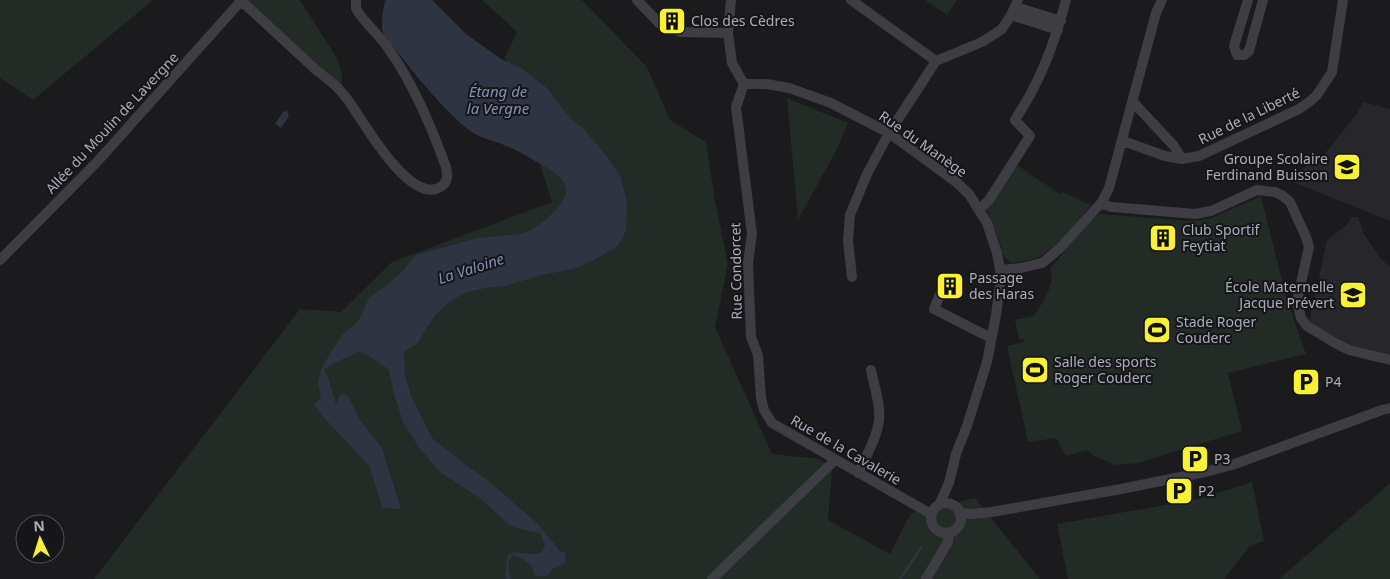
<svg xmlns="http://www.w3.org/2000/svg" width="1390" height="579" font-family="'Noto Sans',sans-serif">
  <rect width="100%" height="100%" fill="#1b1a1d"/>
  <path fill="#27262a" d="M1363,102l27,7v112l-105,-42 38,-23 35,-44z
    M1351,217h7l6,17 16,24 10,9v88l-40,-9 -41,-23 18,-83 20,-15z"/>
  <path fill="#222b25" d="M0,0h153l-120,100 -33,-22z
    M234,0h66l38,60 4,14 -1,24z
    M482,0h100l65,67 23,53 36,22 9,59 13,63 -13,63 57,127 48,5 12,11 -4,50 62,34 21,-41 64,-15 65,81h-946l206,-270 41,3 51,-50 160,-60 -47,-145 12,-25z
    M925,0h32l-10,15z
    M787,98l61,25 -12,28 -38,69z
    M1017,165l43,29 2,-2 29,13c-13,16 -34,44 -53,52 -7,4 -18,4 -26,6 -7,-4 -10,-9 -11,-17l-14,-36z
    M1261,196l26,104 19,54 -78,19 14,58 -104,32 -22,2 -22,-9 -7,-6 -21,6 -10,-18 -28,4 -21,-96 17,-4 -1,-3 -4,1 -4,-20 19,-4c8,-14 22,-31 16,-47l38,-46 12,-9 90,7 19,-2z
    M1252,482l12,59 -14,5 -26,33h-156l-11,-55 142,-25z
    M1390,483v96h-111l100,-86z"/>
  <path fill="#2f3442" d="M387,0h45l34,34 35,25 20,9 26,20 15,20 13,15 7,4 27,32 11,17 7,25 -1,29 -4,10 -7,8 -27,15 -12,5 -13,3 -22,4 -35,11 -21,2 -21,5 -16,10 -13,12 -18,29 -12,7 -1,4 1,20 6,21 21,42 34,27 20,14 52,45 22,27 4,1 2,4 -1,7 -13,6 -3,6 -9,2 -5,-2c-3,-11 -13,-18 -23,-20 -6,9 -3,14 -1,24h-5c-1,-43 11,-19 36,-27l3,-7 -5,-12 -20,-4 -12,-5 -28,-26 -40,-26 -20,-23 -17,-27 -9,-28 -5,-24 -12,-9 -18,-10c-11,7 -24,10 -35,19l4,8 8,26 5,-11 7,3 12,24 22,28 19,61 -19,-1 -12,-41 -42,-45 -14,-17 7,-8 -3,-16 5,-16 20,-31 10,-8 7,-8 9,-20 18,-13 16,-14 4,-6 9,-10 62,-17 43,-4c15,-5 29,-17 39,-29 18,-23 -9,-35 -25,-44 -10,-6 -20,-12 -31,-16 -11,-5 -25,-7 -35,-15 -27,-21 -55,-57 -76,-84 -16,-11 -11,-30 -8,-45z
    M287,111l2,5 -8,12 -6,-4 8,-12z"/>
  <g fill="none" stroke-linecap="round" stroke-linejoin="round">
    <path stroke="#2f3442" stroke-width="2.5" d="M900,579l21,-31"/>
    <path stroke="#3e3d44" stroke-width="10" d="M637,0l23,24 21,8 47,1
      M731,0l-3,33 4,30 12,21
      M851,0l85,61
      M1248,0l-14,46 3,9h7l5,-4 14,-51
      M1016,7l45,14
      M1011,15l47,15
      M744,84h22l23,4 42,15 58,30 67,49 13,12 18,29 10,30 3,17v15l-4,30 -9,47 -20,64 -11,28 -7,29 -10,22
      M744,84l-8,23 16,127 -4,29 3,74 7,18 3,43 3,12 8,13 159,91
      M1133,102l41,44 8,13
      M1123,141l42,15 17,3 17,-3 100,-47 10,-7 8,-7 15,-23 11,-72
      M1102,202l3,3 7,2 83,7 16,-3 46,-21 18,2 8,4 7,6 16,35 3,10 -12,54 4,17 6,8 28,17 14,7 41,10
      M979,210l10,-10 41,-64 -15,-16c6,-10 13,-20 18,-31 15,-28 25,-59 33,-89
      M0,260l97,-98 144,-161c25,22 49,45 74,68 7,6 16,12 23,19 4,5 9,10 12,15 13,18 63,108 93,82 6,-5 4,-11 3,-18 -15,-41 -32,-82 -58,-119 -9,-13 -21,-23 -30,-36l-2,-4v-8
      M1000,270l21,-2 16,-4 5,-1 9,-7 10,-9 41,-45 7,-14 47,-175 6,-13
      M852,277l-4,-36 2,-26 17,-41 22,-41 47,-72 46,-19 20,-13 9,-14 7,-15
      M942,290l-8,19 57,29
      M858,473c8,-17 18,-33 21,-52 2,-16 -5,-35 -8,-51
      M931 518a15 15 0 1 1 30 0a15 15 0 1 1-30 0Z
      M961,513l9,1 22,-2 129,-23 84,-17 27,-7 150,-55 8,-2
      M712,579l123,-119
      M926,579l22,-37v-8"/>
  </g>
  <defs>
    <g id="building-square" transform="scale(1.4375)"><rect x="-9" y="-9" width="18" height="18" rx="4" fill="#f9f136" stroke="#161518"/><path d="M-4-6H4V6H1V3H-1V6H-4ZM-2.5-4.3h1.7v1.8h-1.7ZM.8-4.3h1.7v1.8H.8ZM-2.5-1h1.7V.8h-1.7ZM.8-1h1.7V.8H.8Z" fill="#111"/></g>
    <g id="school-square" transform="scale(1.4375)"><rect x="-9" y="-9" width="18" height="18" rx="4" fill="#f9f136" stroke="#161518"/><path d="M0-5L7-2L0 1L-7-2ZM-4 1L0 2.5L4 1V4Q0 6-4 4Z" fill="#111"/></g>
    <g id="stadium-square" transform="scale(1.4375)"><rect x="-9" y="-9" width="18" height="18" rx="4" fill="#f9f136" stroke="#161518"/><path d="M0-5a6.5 5 0 1 0 0 10a6.5 5 0 1 0 0-10ZM-3.5-1.8h7v3.6h-7Z" fill="#111"/></g>
    <g id="parking-square" transform="scale(1.4375)"><rect x="-9" y="-9" width="18" height="18" rx="4" fill="#f9f136" stroke="#161518"/><path d="M-3.5-5.5H1a3.5 3.5 0 0 1 0 7H-1V5.5H-3.5ZM-1-3.4V-.6H.8a1.4 1.4 0 0 0 0-2.8Z" fill="#111"/></g>
  </defs>
  <g fill-rule="evenodd">
    <use href="#building-square" x="672" y="21"/>
    <use href="#school-square" x="1347" y="167"/>
    <use href="#building-square" x="1163" y="238"/>
    <use href="#building-square" x="950" y="286"/>
    <use href="#school-square" x="1353" y="295"/>
    <use href="#stadium-square" x="1157" y="330"/>
    <use href="#stadium-square" x="1035" y="370"/>
    <use href="#parking-square" x="1306" y="382"/>
    <use href="#parking-square" x="1195" y="459"/>
    <use href="#parking-square" x="1179" y="491"/>
  </g>
  <g text-anchor="middle" stroke-width="4" stroke-linejoin="round" paint-order="stroke">
    <g font-size="14" fill="#acadbd" stroke="#161518" text-anchor="start">
      <text x="691" y="26">Clos des Cèdres</text>
      <text x="1328" y="164" text-anchor="end">Groupe Scolaire<tspan x="1328" dy="16">Ferdinand Buisson</tspan></text>
      <text x="1182" y="235">Club Sportif<tspan x="1182" dy="16">Feytiat</tspan></text>
      <text x="969" y="283">Passage<tspan x="969" dy="16">des Haras</tspan></text>
      <text x="1334" y="292" text-anchor="end">École Maternelle<tspan x="1334" dy="16">Jacque Prévert</tspan></text>
      <text x="1176" y="327">Stade Roger<tspan x="1176" dy="16">Couderc</tspan></text>
      <text x="1054" y="367">Salle des sports<tspan x="1054" dy="16">Roger Couderc</tspan></text>
      <text x="1325" y="387">P4</text>
      <text x="1214" y="464">P3</text>
      <text x="1198" y="496">P2</text>
    </g>
    <g font-size="14" fill="#acadbd" stroke="#161518">
      <text transform="translate(1249 116) rotate(-26)" y="5">Rue de la Liberté</text>
      <text transform="translate(112 123) rotate(-47)" y="5">Allée du Moulin de Lavergne</text>
      <text transform="translate(923 144) rotate(35)" y="5">Rue du Manège</text>
      <text transform="translate(736 271) rotate(-91)" y="5">Rue Condorcet</text>
      <text transform="translate(846 450) rotate(30)" y="5">Rue de la Cavalerie</text>
    </g>
    <g font-size="15" font-style="italic" fill="#8390b8" stroke="#161518">
      <text x="498" y="97">Étang de<tspan x="498" dy="17">la Vergne</tspan></text>
      <text transform="translate(471 269) rotate(-18)" y="5">La Valoine</text>
    </g>
  </g>
  <g transform="translate(40 539) rotate(356)"><circle r="24" fill="#161518" stroke="#52525a"/>
  <path d="M0-4L9 19L0 12L-9 19Z" fill="#f9f136"/>
  <text y="-8" font-size="14" font-weight="bold" text-anchor="middle" fill="#acadbd">N</text>
  </g>
</svg>
